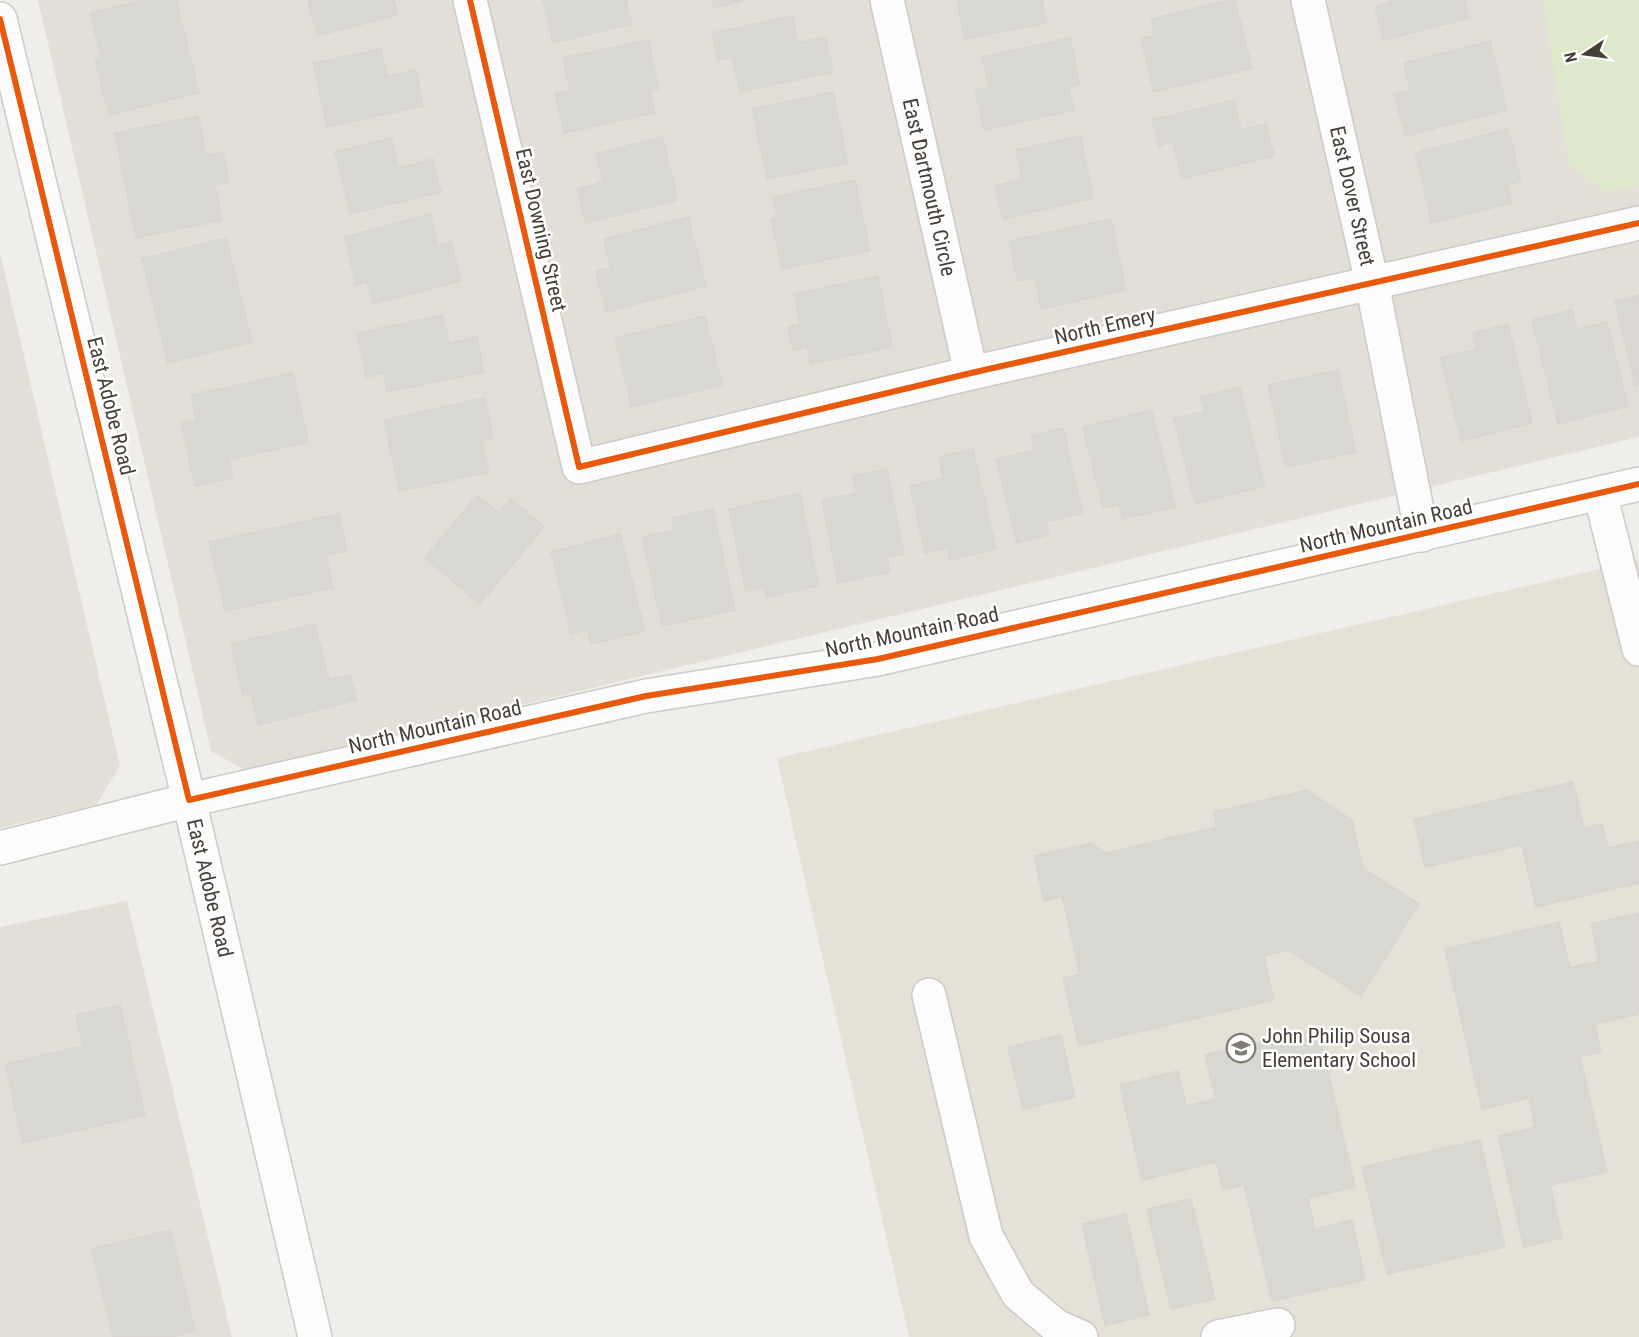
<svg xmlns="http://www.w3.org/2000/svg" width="1639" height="1337" font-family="'Roboto Condensed',sans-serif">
  <rect width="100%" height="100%" fill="#efeeea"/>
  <path fill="#e3dfd8" d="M38,0h1601v437l-1393,334 -35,-20z
    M0,253l120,513 -24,39 -96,23z
    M127,901l105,436h-232v-410z"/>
  <path fill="#e6e1d6" d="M1639,560v777h-730l-132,-579z"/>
  <path fill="#dee8cb" d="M1543,0h96v185l-33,7 -37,-28z"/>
  <path fill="#d9d7d2" stroke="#d7d5d0" stroke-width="1.5" d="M144,0h32l23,93 -90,22 -14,-56 6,-1 -11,-45z
    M308,0h86l4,15 -81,21z
    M543,0h83l6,24 -79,19z
    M712,0h32l-30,8z
    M957,0h85l5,23 -83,16z
    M1228,0h7l17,68 -98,24 -13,-54 14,-3 -4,-16z
    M1391,0h73l5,18 -85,22 -9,-33 17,-5z
    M792,16l6,27 28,-6 7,35 -93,20 -8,-35 -14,3 -6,-27z
    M1070,38l10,47 -11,3 5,22 -90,20 -9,-40 14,-3 -7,-30z
    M648,40l11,49 -9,2 5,22 -91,20 -9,-40 15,-3 -7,-32z
    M1490,41l17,69 -102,26 -11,-42 17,-3 -7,-28z
    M381,49l6,27 29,-6 7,36 -96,21 -14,-64z
    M833,92l15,71 -81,16 -15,-70z
    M1234,100l7,30 25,-6 8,32 -92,23 -9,-37 -14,4 -7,-26z
    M198,116l8,39 17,-3 6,30 -14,3 7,35 -86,18 -21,-105z
    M1508,129l13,52 -13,4 4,18 -80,20 -17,-70z
    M1080,136l14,62 -91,21 -8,-33 27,-7 -6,-29z
    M662,137l16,63 -92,23 -9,-34 26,-7 -7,-28z
    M391,138l8,30 34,-9 8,33 -91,22 -15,-62z
    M855,180l15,71 -88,18 -11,-50 6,-1 -4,-21z
    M430,214l8,31 13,-3 10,39 -88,23 -6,-22 -11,3 -12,-48z
    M688,217l18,69 -100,26 -10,-41 15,-3 -7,-29z
    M1111,219l15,71 -85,19 -6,-31 -17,3 -9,-40z
    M226,238l26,104 -84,21 -26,-104z
    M878,276l14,71 -82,17 -3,-17 -14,3 -5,-23 12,-3 -6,-30z
    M1639,295v90l-4,1 -20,-85z
    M1572,310l5,19 30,-7 21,84 -70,18 -26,-104z
    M443,315l6,28 28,-6 7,35 -97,20 -3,-19 -18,4 -9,-44z
    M705,316l17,69 -90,22 -17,-69z
    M1508,324l24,99 -71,18 -21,-83 37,-9 -4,-16z
    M1338,370l18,82 -70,15 -18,-82z
    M293,373l15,69 -79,18 4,18 -38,8 -14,-63 15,-3 -5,-25z
    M1240,387l25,99 -70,18 -21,-85 30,-8 -4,-14z
    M485,398l8,40 -11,3 7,31 -90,19 -15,-71z
    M1152,410l24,97 -54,12 -3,-15 -16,4 -20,-81z
    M1063,428l20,85 -37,9 3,13 -32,8 -21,-84 39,-9 -4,-14z
    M973,449l23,100 -46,11 -3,-12 -22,5 -15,-67 33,-8 -4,-21z
    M887,469l17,85 -17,3 3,15 -52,11 -16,-83 35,-7 -4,-17z
    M800,493l19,93 -52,11 -2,-10 -19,4 -17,-82z
    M477,495l22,18 12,-14 33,28 -64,77 -55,-46z
    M713,509l22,101 -73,16 -20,-89 32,-7 -2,-12z
    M339,514l8,37 -21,4 7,33 -108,23 -16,-69z
    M620,534l25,97 -54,13 -4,-14 -16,4 -20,-82z
    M315,624l14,56 21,-5 7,25 -99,25 -7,-32 -8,2 -12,-51z
    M1573,782l11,46 18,-4 6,24 31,-7v42l-103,24 -14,-62 -97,22 -11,-48z
    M1307,790l45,30 11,48 56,36 -58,92 -72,-46 -25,6 10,44 -195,46 -16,-68 17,-4 -18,-78 -18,5 -10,-45 57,-13 15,10 111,-26 -3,-15z
    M1639,913v101l-44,10 6,28 -21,5 27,115 -57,13 12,53 -38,9 -26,-111 37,-9 -6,-29 -47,11 -37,-160 114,-27 11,46 29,-7 -8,-37z
    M120,1005l25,110 -122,28 -18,-79 78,-18 -7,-31z
    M1318,1029l37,158 -47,11 7,31 37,-9 13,60 -93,21 -28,-116 -21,5 -7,-28 -74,18 -22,-95 58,-14 8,35 30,-7 -11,-44z
    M1061,1035l14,62 -52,12 -15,-62z
    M1480,1140l25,107 -118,27 -25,-107z
    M1191,1199l24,100 -44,10 -24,-100z
    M1126,1214l23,101 -44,10 -23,-101z
    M171,1230l24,101 -24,6h-58l-22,-88z"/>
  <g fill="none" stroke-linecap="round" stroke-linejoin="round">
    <g stroke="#cccac6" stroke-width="36">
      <g id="minor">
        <path d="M470,0l109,467 392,-94 668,-150"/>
        <path id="s1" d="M887,0l84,373"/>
        <path id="s2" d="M1308,0l64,283 50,252"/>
        <path id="s3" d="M0,19l189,781 126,537"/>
        <path d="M1600,493l39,156"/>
        <path d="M0,848l189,-48 457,-104 232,-37 761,-175"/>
        <path d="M929,995l57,241 32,58 38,32 25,11"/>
        <path d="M1218,1337l60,-12"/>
      </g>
    </g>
    <use href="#minor" stroke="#fdfcfc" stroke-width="33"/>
    <g stroke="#fff" stroke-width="10">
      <path id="cycleway" d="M470,0l109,467 392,-94 668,-150
        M0,19l189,781 457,-104 232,-37 761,-175"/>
    </g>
    <use href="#cycleway" stroke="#e8590c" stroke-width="6"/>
  </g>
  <defs>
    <g id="school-ring" transform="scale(1.5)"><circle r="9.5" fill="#fff" stroke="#807c76" stroke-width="1.5"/><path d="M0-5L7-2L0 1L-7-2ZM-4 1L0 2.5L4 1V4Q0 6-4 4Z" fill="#807c76"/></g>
  </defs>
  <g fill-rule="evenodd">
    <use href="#school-ring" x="1241" y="1048"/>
  </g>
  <g text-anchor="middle" stroke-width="5" stroke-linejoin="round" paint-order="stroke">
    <g font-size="21" fill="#453f37" stroke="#fff">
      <text dy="7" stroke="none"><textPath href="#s1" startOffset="192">East Dartmouth Circle</textPath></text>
      <text dy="7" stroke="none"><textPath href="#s2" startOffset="201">East Dover Street</textPath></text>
      <text transform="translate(541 230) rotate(77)" y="7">East Downing Street</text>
      <text transform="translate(1105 326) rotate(-13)" y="7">North Emery</text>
      <text transform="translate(111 406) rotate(76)" y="7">East Adobe Road</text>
      <text transform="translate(1386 526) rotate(-13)" y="7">North Mountain Road</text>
      <text transform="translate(912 632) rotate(-12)" y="7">North Mountain Road</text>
      <text transform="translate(435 727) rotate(-13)" y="7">North Mountain Road</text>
      <text dy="7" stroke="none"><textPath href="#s3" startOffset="894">East Adobe Road</textPath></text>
    </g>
    <g font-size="21" fill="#453f37" stroke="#fff" text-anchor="start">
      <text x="1262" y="1043">John Philip Sousa<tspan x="1262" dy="24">Elementary School</tspan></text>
    </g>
  </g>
  <g transform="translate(1585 54) rotate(257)" stroke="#ffffff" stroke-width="4.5" paint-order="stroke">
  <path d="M0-4.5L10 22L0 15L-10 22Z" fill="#453f37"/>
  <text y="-9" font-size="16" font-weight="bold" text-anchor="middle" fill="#453f37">N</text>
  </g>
</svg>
